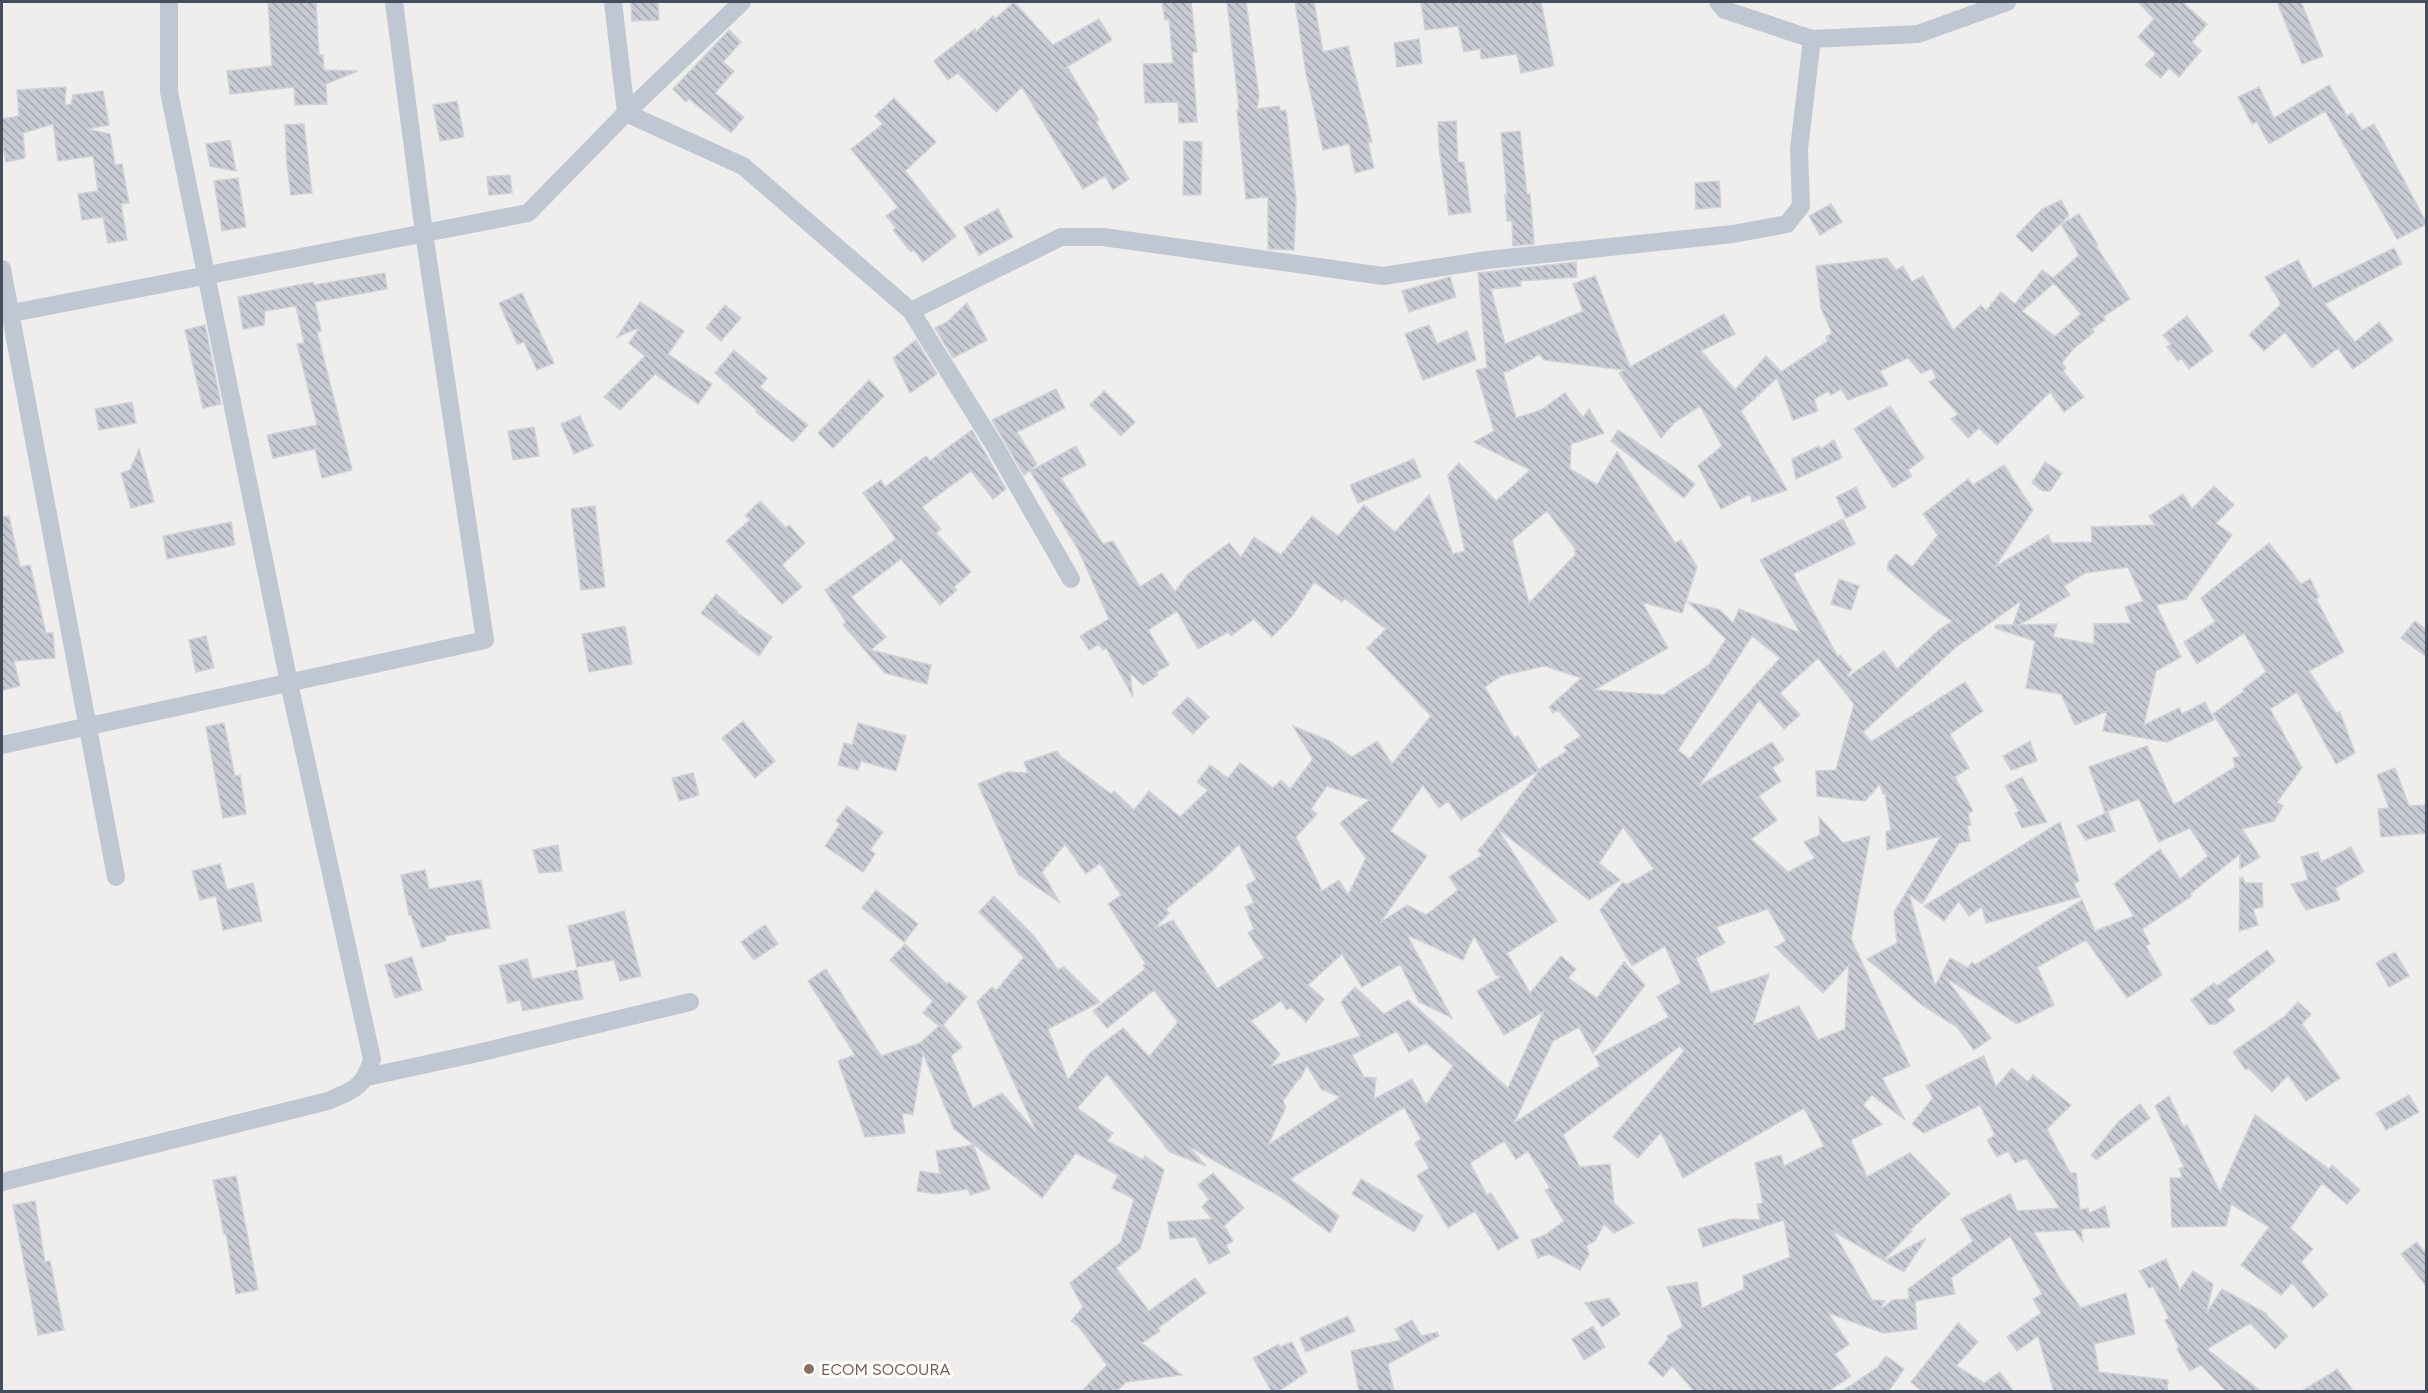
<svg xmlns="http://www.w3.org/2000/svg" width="2428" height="1393" font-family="Figtree,sans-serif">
  <defs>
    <pattern id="building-back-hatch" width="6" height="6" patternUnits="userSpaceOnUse" patternTransform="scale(1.5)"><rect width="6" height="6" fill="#c8cbd3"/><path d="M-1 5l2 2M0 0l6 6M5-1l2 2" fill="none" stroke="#a4a7ae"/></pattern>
  </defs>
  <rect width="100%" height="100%" fill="#f0eded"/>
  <path fill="url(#building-back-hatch)" stroke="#d0d2d9" stroke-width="1.5" fill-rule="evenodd" d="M268,2h48l3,53h4l1,15 34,1 -32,13 1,20 -32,1 -1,-18 -64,7 -3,-23 45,-5z
    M631,2h27l1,18 -27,1z
    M1014,2l39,43 46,-26 13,21 -47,28h3l31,52 -3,2 33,57 -16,11 -8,-14 -22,13 -61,-102 -26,25 -38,-39 -10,7 -14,-19 41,-32 1,3 17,-16 2,3z
    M1162,2h29l6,50h-5l5,70 -18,1 -1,-21 -33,1 -2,-39 30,-1 -4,-44 -4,1z
    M1227,2h19l13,94 -2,13 22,-3 1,5 6,-1 10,90 -2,50 -26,-1v-52l-22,2 -9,-90h2z
    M1295,2h19l9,50 25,-6 24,96 -4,1 6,25 -19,5 -6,-29 -26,6 -17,-77z
    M1421,2h120l13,64 -33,7 -4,-19 -36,5 -1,-10 -16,3 -6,-26 -33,4z
    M2138,2h44l25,22 -15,18 9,9 -22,26 -10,-9 -8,10 -16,-13 11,-11 -18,-17 16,-18z
    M2277,2h24l22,54 -21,8z
    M729,30l12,12 -18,20 11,9 -19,22 29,24 -13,16 -42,-34 -3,3 -13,-13z
    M1419,39l3,24 -25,4 -3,-24z
    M2329,85l18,31 5,-3 10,17 12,-6 53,100 -30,15 -72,-128 -56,33 -12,-22 -5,2 -14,-27 21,-10 15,31z
    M66,87l-1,17 6,1 2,-10 30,-4 6,34 -22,4 23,5 5,31 7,-1 7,39 -8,1 6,36 -19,3 -5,-26 -21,3 -4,-26 20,-3 -5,-35 -35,5 -5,-37 -30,9 2,25 -19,4 -4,-21v-22l17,-3 -2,-26z
    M894,98l42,44 -31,29 51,65 -33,26 -9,-12 -3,2 -18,-22 3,-2 -10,-12 12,-9 -47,-58 32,-25 -8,-8z
    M457,101l7,36 -24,4 -7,-36z
    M1456,121l2,41h6l7,50 -22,3 -10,-67 -1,-26z
    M304,124l8,69 -21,2 -4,-30 -2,-40z
    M1520,131l7,63h3l4,50 -21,2 -1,-25h-5l-2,-26h2l-6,-62z
    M230,140l6,31 -26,-5 -4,-22z
    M1184,141l18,1 -1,53h-18z
    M510,175l2,18 -23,2 -2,-18z
    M238,178l8,49 -24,4 -8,-50z
    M1719,181l2,26 -25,2 -1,-26z
    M2061,200l8,15 -37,37 -16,-16 26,-27z
    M1831,204l11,18 -22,13 -11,-19z
    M998,209l15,28 -34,18 -15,-28z
    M2079,214l19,31 -2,1 34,53 -27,18 2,3 -13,9 2,3 -21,17 -11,14 4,5 -3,3 21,26 -20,15 -14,-20 -53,53 -18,-17 -11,10 -17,-19 7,-5 -29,-32 7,-4 -4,-9 -11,4 -13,-15 -28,13 8,14 -40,15 -7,-11 -10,6 -3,-4 -14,8 4,12 -25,9 -16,-42 -36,33 46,79 -35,12 -2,-8 -29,15 -23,-43 24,-20 -22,-40 -25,16 -14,16 -42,-65 5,-3 -80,-10 -4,-6 -31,17 -6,1 13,46 25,-8 24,-17 18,25 6,-9 15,24 -33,11 -1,25 27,16 20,-33 58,91 6,-3 16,27 -15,46 -40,-11 26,46 -74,42 69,5 46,-30 17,-26 -38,-37 32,8 13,13 6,-14 61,24 -40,-73 83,-41 12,25 -62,30 45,83 2,-2 12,15 -5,5 1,2 36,-26 13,18 42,-39 13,-9 -18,-12 -46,-39v-7l8,-9 16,13 26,-32 -15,-21 45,-35 5,6 31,-20 29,45 -38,57 53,-32 4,8 40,-1 -1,-15 64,-2 -6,-9 34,-22 9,15 22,-23 20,19 -18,18 16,12 -46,64 -30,6 25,52 -25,14 -12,54 35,-17 3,6 23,-12 9,18 -47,22 -64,-11 4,-20 -32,14 -14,-31 -35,-6 9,-47 -40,-13 1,-3h17l8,-24 -66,47 -92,84 8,10 94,-60 18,29 -33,23 19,34 -14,9 18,34 -5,2 3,12 -4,1 3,15 -11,2 -37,61 -13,-10 26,92 15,-28 18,10 4,-6 3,3 107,-65 13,31 39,-15 -20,-32 46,-35 20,30 28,-23 -18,-28 -31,14 -20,-43 -34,13 -16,-45 58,-21 27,59 61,-38 -2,-9 7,-2 -27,-42 31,-23 -1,-2 23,-17 -22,-39 -47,31 -13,-22 31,-20 -14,-24 68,-55 32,41 9,-5 9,18 -3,2 28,53 -35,19 27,42 4,-1 15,41 -19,11 -39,-72 -27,17 32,59 -25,34 6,4 -9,15 -32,8 18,28 -20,12v-15l-50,40 2,2 -50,33 8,15 -4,2 16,29 -35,23 -41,-58 -49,27 17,38 -37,19 -72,-47 46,61 -17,12 -17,-23 -35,-22 -55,-46 30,-16 -3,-31 47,-76 -54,14 -1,-18 5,-2 -6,-36h-2l-3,-10 -15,17 -48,-5 -1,-25 20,-1 18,-66 -36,-46 -38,35 20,22 -16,14 -25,-29 -61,87 74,-45 12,18 -12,8 9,13 -22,15 18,24 -26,19 37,33 27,-14 -11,-16 16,-7 -1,-18 24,26 27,-7 -19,103 59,127 -28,12 23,42 -33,-25 -9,10 19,19 -31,16 16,37 43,-24 40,41 -40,36 2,1 -29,29 -50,-29 39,69 13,1 -7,10 15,-11 16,-1 -1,-10 65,-48 -12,-22 49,-25 7,17 43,-3 -34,-50 -11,5 -7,-12 -11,6 -10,-17 8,-5 -15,-30 -56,28 -12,-9 21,-26 -7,-12 40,-22 18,-8 12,31 16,-19 16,14 5,-7 38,30 -24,24 23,44h6l4,37 8,-2 1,5 16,-7 5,21 -29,2 2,13 -9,-12 -40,2 26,47 21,29 45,-15 9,41 -41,10 5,28 69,8 -1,12h-113l-16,-56 -21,15 -10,-14 34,-24 -8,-14 9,-5 -32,-58 -59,42 4,16 -40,7 2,28 -34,4 -55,-20 21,31 -14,10 16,22 -24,16h-132l-23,-26 -9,11 -15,-14 20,-24 -1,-3 16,-9 -16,-40 30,-5 5,26 42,-19 -1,-13 47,-19 -6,-37 -81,27 -5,-18 34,-10 28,1 -3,-16 6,-1 -8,-40 26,-8 3,11 40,-20 -20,-38 -121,70 -22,-46 -23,26 -25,-21 71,-86 -4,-5 -117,89 17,32 30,-3 4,39 20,20 -20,10 -10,-9 -9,17 -9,5 3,8 -9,16 -31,-16 -11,4 -7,-18 14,-5 19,-14 -19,-31 5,-2 -22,-37 -12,8 -12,-18 -34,22 17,32 4,-2 28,45 -21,12 -23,-39 -27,17 -31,-52 12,-8 -14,-25 6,-4 -17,-32 -114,72 49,37 -9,17 -49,-36 -93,-51 18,20 -36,-14 -63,-78 -30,34 36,25 -6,8 36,19 2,-4 19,14 -24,79 -24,19 33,43 46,-33 11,15 -48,35 2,3 -18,12 40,32 -56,7 -10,10h-35l26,-27 -28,-38 -8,-6 12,-14 -13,-24 51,-41 13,-43 -22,-11 6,-13 -42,-22 -34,45 -88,-69 -31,-76 -10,62 -11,-2 3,20 -40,4 -27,-76 17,-6 -47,-74 18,-12 55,87 39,-13 19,-17 -16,-13 10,-12 -43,-41 15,-16 42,40 2,-2 18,15 -24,28 19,22 -11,9 22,52 29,-15 35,40 -60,-131 15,-15 4,4 28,-34 -45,-45 15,-16 40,40 24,34 6,-3 36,35 -52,27 20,51 22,-27 33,-25 26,29 29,-35 -24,-32 -47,38 -14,-17 52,-42 -2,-4 3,-1 -38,-60 13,-9 -21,-32 -14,11 -21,-30 -23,28 18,31 -42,-29 -40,-90 29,-12 21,1 -4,-11 33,-11 3,5 51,38 3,-3 20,19 15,-19 31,26 28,-27 -11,-8 13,-17 18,13 12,-15 33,25 8,-8 9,9 23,-30 -20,-33 37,15 22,16 25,-16 15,23 39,-48 -64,-68 19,-19 -42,-31 -2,4 -28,-20 -21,33 -21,22 -18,-18 -23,17 -3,-4 -30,17 -21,-38 -29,19 21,35 -13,7 2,3 -15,10 -13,-12 3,24 -27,-49 -3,2 -4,-6 -10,6 -9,-14 29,-17 -31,-70 -48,-78 46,-25 10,19 -25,13 42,66 10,-3 27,46 22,-14 13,19 13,-18 41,-31 12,14 13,-20 27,18 31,-39 26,20 26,-31 31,27 34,-37 24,59 12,-3 -17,-76 11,-12 37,38 34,-31 -56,-28 20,-11 -18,-61 11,-2 -9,-95 98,-11 1,15 -57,4 1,5 -30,3 14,55 78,-33 -10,-27 22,-8 35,91 94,-53 11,20 -34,17 34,39 31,-34 15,16 47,-31 -2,-4 6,-4 -11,-25 -5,-42 71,-8 9,12 7,-4 9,16 11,-6 30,54 28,-25 5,6 15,-19 14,12 27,-34 11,8 26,-23 -18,-31zM2054,283l27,31 -26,22 -33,-25zM1547,511l29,39 -2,1 2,3 -47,49 -17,-63zM2128,567l15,34 -18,6 6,16 -37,1v20l-41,-7 4,-13 -38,1 51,-30 -6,-9 21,-13zM1752,636l28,22 -91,101 -11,-9zM1545,666l36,12 -32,29 4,6 5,-3 23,26 -17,11 3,4 -25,16 -58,77 -6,6 4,5 -33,22 9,13 -32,25 -19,-10 -27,18 47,-67 -37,-25 33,-46 16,23 9,-7 13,19 78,-50 -21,-34 -4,2 -29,-51 16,-11zM1327,786l42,14 -29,23 26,35 -18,37 -9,-15 -17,11 -26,-54 21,-23 -6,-5zM1623,827l31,42 -28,16 -3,-3 -23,28 32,56 33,-20 16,37 -24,14 12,20 -74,39 5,10 -86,57 39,-82 26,-14 14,26 52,-68 -21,-23 -27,36 -29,-20 8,-9 -15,-13 -31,37 -23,-40 50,-32 -60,-93 92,72 31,-20 -21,-17zM1239,844l17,36 -10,5 8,18 -9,4 9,22 -6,4 16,25 -47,31 -44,-69 -19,9 15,-16 -3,-4 46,-38zM1768,909l18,32 -11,6 48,46 26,-28 -4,64 -27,11 -19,-34 -46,19 16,-51 -58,19 -15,-35 29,-15 -9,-16zM1407,935l56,25 11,-24 22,39 5,2 -24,14 27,44 40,-24 -36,77 -100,-88 -24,14 -29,-27 -14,15 19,34 -90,31 10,-13 -29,-33 30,-20 6,9 4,-3 15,15 18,-23 -16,-14 34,-31 20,33 38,-23 19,38 33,16zM1397,1031l12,21 17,-9 27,23 -27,39 -14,-26 -38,20 2,-21 -12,-1 -12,-22zM1307,1065l14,24 19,8 -72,48 18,-38 -3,-6 16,-23 1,1z
    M2394,248l8,16 -77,40 30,38 24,-20 14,18 -40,29 -15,-21 -26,20 -27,-36 -21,19 -15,-16 32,-31 -16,-27 33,-17 15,28z
    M385,273l2,16 -72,13 6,29 -4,1 35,138 -30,8 -7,-29 -42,9 -6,-23 50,-10 -20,-81 7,-1 -8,-37 -31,5 -1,14 -21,4 -5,-32 75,-15 1,3z
    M1450,277l6,20 -47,15 -7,-21z
    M522,293l32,70 -17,7 -13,-28 -7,2 -18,-41z
    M640,302l44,29 -16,23 44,30 -14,20 -43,-30 -35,36 -16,-13 41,-41 -16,-13 9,-13 -2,-1 -19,8z
    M967,303l20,37 -34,18 -18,-30 12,-6z
    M725,305l16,13 -20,23 -15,-13z
    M2187,316l26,35 -24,18 -8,-11 -3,3 -11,-14 4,-3 -8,-9z
    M205,325l16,79 -18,4 -18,-78z
    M1429,325l8,19 30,-13 9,29 -53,20 -18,-46z
    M916,340l21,34 -27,19 -17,-35z
    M734,350l33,28 -7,9 48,38 -15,17 -37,-30 1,-2 -42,-37z
    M869,380l15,16 -51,52 -15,-15z
    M1056,389l9,19 -48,24 20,32 -13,11 -32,-55z
    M1104,391l31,31 -14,14 -31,-31z
    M132,402l4,21 -37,7 -4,-21z
    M1890,406l34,52 -16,12 4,6 -19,12 -39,-59z
    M580,416l13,30 -19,8 -13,-30z
    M534,427l5,29 -26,4 -5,-29z
    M972,430l34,59 -13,10 -22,-28 -49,36 19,22 -5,4 35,39 -17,15 3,3 -17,15 -39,-46 -50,38 35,40 -15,13 60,15 -4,19 -42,-11 -42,-48 3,-3 -21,-32 71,-51 -33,-46 18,-13 4,7 41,-31 4,5 9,-7 3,4 -2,-5z
    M1618,430l56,37 21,17 -11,14 -73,-57z
    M1834,440l8,18 -46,21 -4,-20 27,-13 2,3z
    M139,449l15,53 -23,6 -10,-35 9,-3z
    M1414,459l7,18 -63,26 -8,-18z
    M2045,462l17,11 -12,18h-7l-11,-8z
    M1856,487l10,21 -20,10 -10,-21z
    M760,501l26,27 3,-3 16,18 -23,22 20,22 -20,17 -56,-63 24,-21 -5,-4z
    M595,506l10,81 -24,3 -10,-81z
    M9,516l11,51 10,-2 16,68h7l2,25 -41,3 6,25 -18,4v-173z
    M231,522l4,23 -68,14 -4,-23z
    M1839,579l20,7 -8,24 -20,-6z
    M716,594l21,17 -1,1 36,25 -13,19 -58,-43z
    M2415,621l12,9v27l-26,-19z
    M625,626l7,38 -43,8 -7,-38z
    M206,636l8,32 -18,4 -7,-32z
    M1188,697l21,20 -16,17 -21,-21z
    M743,721l32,40 -20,17 -33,-40z
    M224,723l11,53 5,-1 6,39 -23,4 -17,-91z
    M858,723l48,13 -10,35 -35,-10 -3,9 -20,-5 6,-22 8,2z
    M2030,741l7,20 -26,9 -8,-14z
    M2395,768l14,38 18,-1v28l-46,4 -3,-28 11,-1 -12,-33z
    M693,773l6,22 -20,6 -7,-23z
    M2022,777l25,45 -25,6 -7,-15 4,-2 -14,-25z
    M847,806l36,26 -13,18 5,4 -12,18 -38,-26 15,-22 -4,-3z
    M2108,812l7,19 -29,9 -9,-14z
    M2060,822l19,59 -5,2 6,14 -94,26 -4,-16 -13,9 -10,-15 -15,20 -20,-15z
    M558,845l4,26 -23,2 -6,-23z
    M2351,847l13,25 -29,16 5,12 -34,10 -15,-26 17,-4 -7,-23 17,-5 3,10z
    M220,864l7,26 26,-7 9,38 -39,9 -7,-34 -16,4 -8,-29z
    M425,870l4,19 52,-9 9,48 -45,8 1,5 -24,7 -11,-33h-2l-8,-40z
    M2240,878h3l2,5h17l1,24 -10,2 5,16 -19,6z
    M876,890l42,34 -14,18 -42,-34z
    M624,911l17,65 -21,5 -6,-21 -37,7 -9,-41z
    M765,925l13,19 -24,16 -13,-18z
    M2267,950l8,11 -48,39 8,10 -19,14h-7l-18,-24 23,-17 3,3z
    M2395,952l14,24 -20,11 -13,-24z
    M412,957l10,33 -27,8 -10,-33z
    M527,959l5,20 45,-9 6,29 -60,12 -3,-11 -12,3 -9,-37z
    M2298,1002l13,12 -9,10 38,54 -34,23 -18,-26 -16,17 -24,-24 -2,2 -13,-18 52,-36z
    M2409,1095l10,17 -33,18 -10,-17z
    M2169,1096l14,30 4,-1 33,67 35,-77 74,54 3,-4 28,25 -13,14 -25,-21 -32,45 23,21 -12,13 27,33 -15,13 -21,-25 -11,12 -40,-30 28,-38 -38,-23 -5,22 -54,1 -2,-49h13l-4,-9 5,-2 -29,-61z
    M2140,1104l10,14 -54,42 -5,-5 28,-34z
    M973,1145l17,44 -20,6 -2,-6 -32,5 -19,-3 3,-20 20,3 -4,-23z
    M1213,1173l31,35 -20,18 9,15 -7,4 4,8 -21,11 -13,-27 -26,2 -2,-17 44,-3 -10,-12 7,-8 -11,-14z
    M236,1176l22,114 -22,4 -10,-61 -2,1 -11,-54z
    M1361,1179l62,37 -9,16 -62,-38z
    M35,1201l10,61 5,-1 14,69 -26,5 -25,-130z
    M1926,1238l-22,34 -20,-11z
    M2417,1242l10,13v32l-26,-33z
    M2166,1259l14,31 13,-19 20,13 -7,30 16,-25 45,25 -1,1 22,21 -13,13 -25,-26 -43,26 55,43h-35l-26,-27 -11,6 -13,-22 2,-2 -14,-27 4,-2 -16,-32 -4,2 -10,-17z
    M1609,1298l11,16 -18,13 -17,-24z
    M1348,1316l7,15 -49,21 -6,-14z
    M1412,1320l9,16 16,-4 2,4 -51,28 6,28h-35l-8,-41 50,-11 -6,-11z
    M1958,1323l20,19 -22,24 28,17 16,-11 14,20h-91l-12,-10z
    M1593,1326l12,21 -21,13 -12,-21z
    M1292,1342l15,30 -30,20h-5l-19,-34 26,-14 1,3z
    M1886,1356l18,13 -16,23h-47l37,-25z
    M2337,1369l17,23h-54l30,-18z"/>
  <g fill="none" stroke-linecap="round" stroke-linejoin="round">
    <path stroke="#bfc7d3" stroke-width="18" d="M742,2l-116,111 117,53 168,145 85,137 75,131
      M1718,2l7,8 87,29 106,-5 89,-32
      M2,269l114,608
      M911,311l150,-74h42l280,39 104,-16 246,-26 54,-10 14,-18 -2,-57 13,-110
      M2,315l526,-102 98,-100 -13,-111
      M2,745l483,-105 -61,-407 -30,-231
      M367,1077l111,-24 212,-51
      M2,1182l326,-81c25,-11 36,-13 44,-42l-83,-376 -120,-591v-90"/>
  </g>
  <circle fill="#8d6e63" stroke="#fff" stroke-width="2" cx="809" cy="1369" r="6"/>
  <g text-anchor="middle" stroke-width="6" stroke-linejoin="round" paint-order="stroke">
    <g font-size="16" fill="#785e54" stroke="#fff" text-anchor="start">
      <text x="821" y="1375">ECOM SOCOURA</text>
    </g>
  </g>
  <rect width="2428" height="1393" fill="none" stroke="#444d5c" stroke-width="6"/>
</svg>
